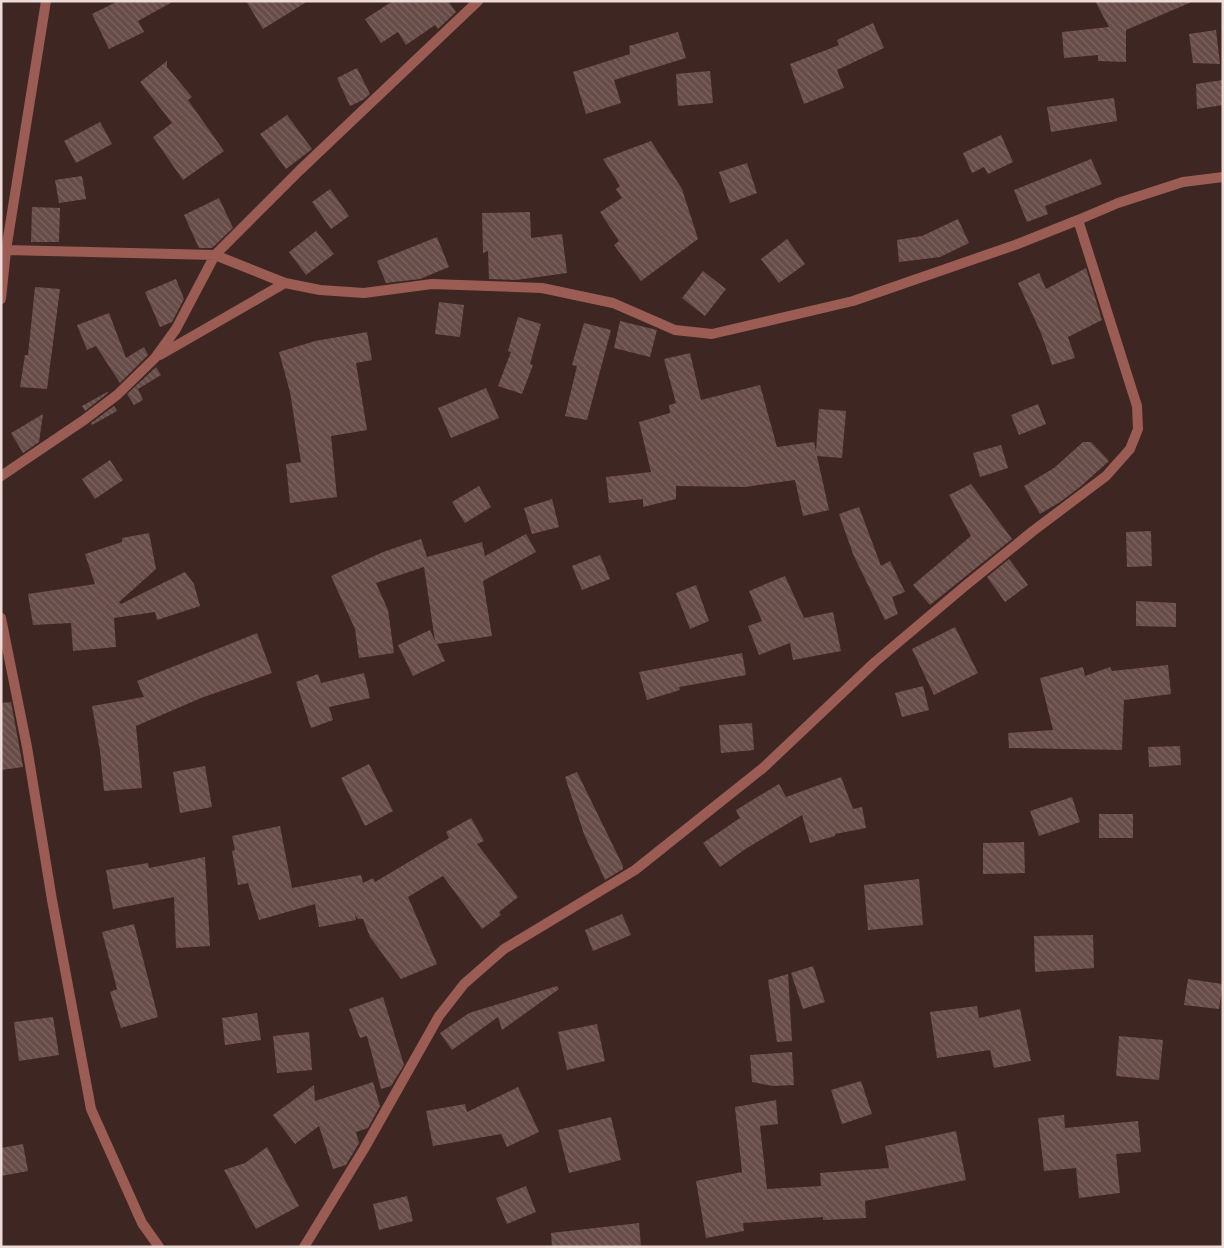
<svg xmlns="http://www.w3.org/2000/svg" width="1224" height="1248" font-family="Helvetica,sans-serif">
  <defs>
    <pattern id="building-back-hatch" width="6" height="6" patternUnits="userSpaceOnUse" patternTransform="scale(1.25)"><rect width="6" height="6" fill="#674c48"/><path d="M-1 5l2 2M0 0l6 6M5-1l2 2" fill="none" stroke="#7d6562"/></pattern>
  </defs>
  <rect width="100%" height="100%" fill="#3e2622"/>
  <path fill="url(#building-back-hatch)" d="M118,1h56l-36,20 6,11 -35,17 -17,-35z
    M246,1h62l-45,28z
    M393,1h55l8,11 -18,17 -3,-4 -29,20 -8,-13 -17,11 -16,-24z
    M1095,1h99l-68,29v32l-28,-1v-6l-34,3 -2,-26 47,-5z
    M873,23l11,25 -47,22 7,18 -40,16 -14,-40 49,-19 -2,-5z
    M1216,30l4,34 -27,-1 -4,-29z
    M678,32l8,26 -72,22 7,23 -35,11 -13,-42 57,-18 -1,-8z
    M167,61v6l25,30 -4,3 36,51 -41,29 -30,-43 19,-14 -32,-41z
    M357,68l13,26 -7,6 -13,6 -13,-28z
    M710,71l3,32 -35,3 -2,-32z
    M1223,80v25l-26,4 -1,-25z
    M1114,98l3,23 -66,11 -4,-25z
    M287,115l25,34 -26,20 -26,-35z
    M100,122l12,22 -36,19 -12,-22z
    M1001,135l12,27 -25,12 -4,-7 -12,6 -9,-20z
    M651,141l31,48 16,50 -57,42 -27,-36 5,-4 -19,-29 22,-14 -6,-9 4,-3 -17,-27z
    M1091,159l11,25 -57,22 3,8 -21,8 -13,-32z
    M747,163l10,30 -27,10 -11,-31z
    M82,176l4,23 -27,4 -4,-23z
    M330,189l19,27 -18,13 -19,-27z
    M219,198l14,30 -21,20h-13l-15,-33z
    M32,207l28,1 -1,34h-28z
    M530,212l1,26 31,-4 5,39 -51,7 -27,-1 -1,-28 -5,2 -1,-40z
    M958,219l11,24 -29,14 -41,5 -2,-22 25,-4z
    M316,231l18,23 -28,21 -17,-23z
    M437,237l12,30 -29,12 -34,4 -9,-22z
    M787,239l18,25 -26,19 -18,-24z
    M1086,268l16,52 -34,17 7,21 -23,7 -11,-32 -23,-50 21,-10 7,16z
    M703,271l23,18 -21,27 -23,-18z
    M176,279l8,20 -12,23 -12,5 -15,-35z
    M35,287l25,2 -13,100 -27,-2 5,-32h3z
    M439,302l25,3 -4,32 -25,-3z
    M109,313l17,45 18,-11 4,8 -28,28 -24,-37 -9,4 -10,-25z
    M518,317l23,7 -11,40 3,1 -11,29 -24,-8 13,-34 -3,-1z
    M620,321l37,9 -7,27 -36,-9z
    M584,323l27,7 -24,90 -22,-4 12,-50 -5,-1z
    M367,332l5,28 -16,3 11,67 -36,6 6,61 -47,6 -4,-39 15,-2 -11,-70 -11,-40 36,-11z
    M690,353l11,47 59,-15 17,62 37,-5 2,9 3,-42 27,2 -4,47 -25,-2 12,54 -26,6 -8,-36 -50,7 -69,-1v13l-33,8v-8l-34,4 -3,-26 45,-5 -12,-50 31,-9 -1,-8 7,-2 -12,-44z
    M156,367l5,8 -23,14 5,11 -9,5 -7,-11z
    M486,388l13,30 -48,20 -13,-30z
    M107,392l1,1 -23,18 -3,-5z
    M1038,404l8,20 -27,11 -8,-20z
    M114,406l3,5 -25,14 -1,-2z
    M43,414l-4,28 -16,11 -12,-20z
    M1083,442h8l18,19 -29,26 -20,15 -20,12 -16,-28 30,-18z
    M1001,445l7,23 -28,9 -7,-24z
    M110,460l13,20 -28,19 -13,-20z
    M971,484l41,55 -82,66 -17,-20 58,-49 -22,-41z
    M479,486l12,21 -26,16 -13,-21z
    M552,499l7,28 -27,7 -8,-26z
    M859,507l22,59 9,-5 15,31 -13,5 6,17 -13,6 -32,-66 -14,-40z
    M1151,531l1,35 -25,1 -1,-35z
    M149,533l7,36 -37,33 2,2 64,-32 9,12 6,22 -43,14 -2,-8 -41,6 2,29 -43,4 -2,-28 -38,2 -5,-31 67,-10 -10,-30 37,-12v-4z
    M526,534l10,18 -53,29 9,55 -55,8 8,17 -32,15 -15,-31 32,-15 5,11 -11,-74 -48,16 12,27 6,43 -35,5 -4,-29 -24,-53 52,-24 38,-13 6,18 55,-15 3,14z
    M600,555l10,24 -28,11 -10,-24z
    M1009,559l19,26 -23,17 -18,-25z
    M785,576l19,42 29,-6 8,39 -48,9 -3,-17 -31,12 -11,-29 14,-5 -13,-30z
    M696,585l13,36 -19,8 -14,-36z
    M1136,601l40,2v24l-40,-1z
    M955,627l23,46 -44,22 -22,-46z
    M257,633l15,40 -71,25 -65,28 6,62 -38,3 -4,-40 -8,-45 52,-9 -7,-16z
    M742,653l4,22 -67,12 1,3 -33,10 -8,-28z
    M1168,665l3,29 -47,6 -2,50 -113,-2 -1,-15 45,-3 -13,-52 43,-11 2,9 25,-9 2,4z
    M364,673l6,25 -41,9 4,13 -22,8 -15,-46 22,-8 3,9z
    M923,686l6,24 -27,7 -7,-24z
    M11,702l12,65 -22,3v-67z
    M752,723l2,27 -33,3 -2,-28z
    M1180,746l1,19 -32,2 -1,-20z
    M369,764l24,47 -28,15 -24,-48z
    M205,766l7,41 -32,6 -7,-41z
    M577,772l46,94v3l-18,11 -21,-46 -19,-57z
    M841,777l12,32 9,-2 4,21 -31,6v2l-25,7 -8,-28 -55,33 -27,19 -17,-24 37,-25 -4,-8 43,-26 7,13z
    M1072,797l8,25 -41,14 -9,-25z
    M1099,814h34v24h-34z
    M471,818l13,23 -7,3 41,53 -19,15 2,3 -19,14 -39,-53 -35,21 29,67 -36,15 -31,-42 -7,-18h-5l-3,-4 1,5 -37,7 -4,-23 -56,16 -11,-37 -10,2 -6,-34 3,-1 -3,-14 48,-10 12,62 69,-13 2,8 10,-5 2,4 74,-44 -3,-6z
    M1024,842l1,31 -42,1v-31z
    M205,857l5,89 -34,2 -2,-51 -61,12 -7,-39 42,-7 1,5z
    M919,879l4,46 -55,5 -4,-45z
    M622,914l9,21 -38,16 -8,-21z
    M134,924l24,93 -37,11 -11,-36 7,-3 -15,-57z
    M1093,935l1,33 -59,4 -1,-36z
    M813,966l12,36 -22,7 -12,-36z
    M788,974l4,67 -15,1 -9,-62z
    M1188,979l35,5 -4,25 -35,-4z
    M557,986l2,3 -57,41 -4,-13 -46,33 -12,-17 29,-20z
    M383,997l21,68 -13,21 -10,3 -14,-53 -7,2 -11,-29z
    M977,1006l2,12 41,-9 11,52 -37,7 -4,-18 -53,8 -7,-46z
    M257,1013l4,27 -36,5 -3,-27z
    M53,1017l6,38 -40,6 -5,-39z
    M597,1024l8,37 -38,9 -9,-38z
    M309,1032l3,38 -35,3 -4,-37z
    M1119,1036l44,4 -4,40 -43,-4z
    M792,1052l2,33 -21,1 -21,-4 -2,-27z
    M861,1081l11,33 -30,10 -11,-34z
    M373,1082l7,24 -12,22 -12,4 3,11 -13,22 -13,4 -14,-43 -24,18 -22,-29 41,-30 1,16z
    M518,1087l21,45 -32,15 -6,-13 -68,12 -7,-35 39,-7 2,8z
    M776,1100l2,24 -18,2 7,63 54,-3 -1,-13 69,-5 -4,-22 71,-15 10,49 -101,21 1,17 -43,2v-3l-80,6 1,8 -38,7 -10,-57 46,-9 -7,-65z
    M1064,1115l1,13 73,-7 3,31 -25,2 4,39 -41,5 -3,-30 -32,3 -6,-53z
    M611,1117l10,43 -52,13 -11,-43z
    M23,1144l5,27 -27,5v-28z
    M267,1147l32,59 -43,23 -32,-59 21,-7z
    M526,1186l10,26 -29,12 -11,-26z
    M407,1196l6,25 -34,9 -6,-26z
    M639,1223l2,24h-89l-1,-14z"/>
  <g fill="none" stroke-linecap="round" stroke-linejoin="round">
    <path stroke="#9b5c54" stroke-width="10" d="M6,250l209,5 70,28 35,7 44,3 68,-9 110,4 71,15 62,27 37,4 141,-33 162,-56 63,-25
      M1,299l5,-49 40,-249
      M160,355l125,-72
      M1,476l83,-56 33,-25 38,-37 21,-29 39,-74 85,-85 178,-169
      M1,618l26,129 25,153 39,209 51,114 17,24
      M304,1247l60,-98 75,-133 25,-32 40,-35 131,-79 128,-102 112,-106 90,-76 68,-55 73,-55 24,-27 8,-20 -1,-23 -59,-186 40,-17 65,-21 40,-5"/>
  </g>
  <rect width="1224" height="1248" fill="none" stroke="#eddcd9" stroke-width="5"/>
</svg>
